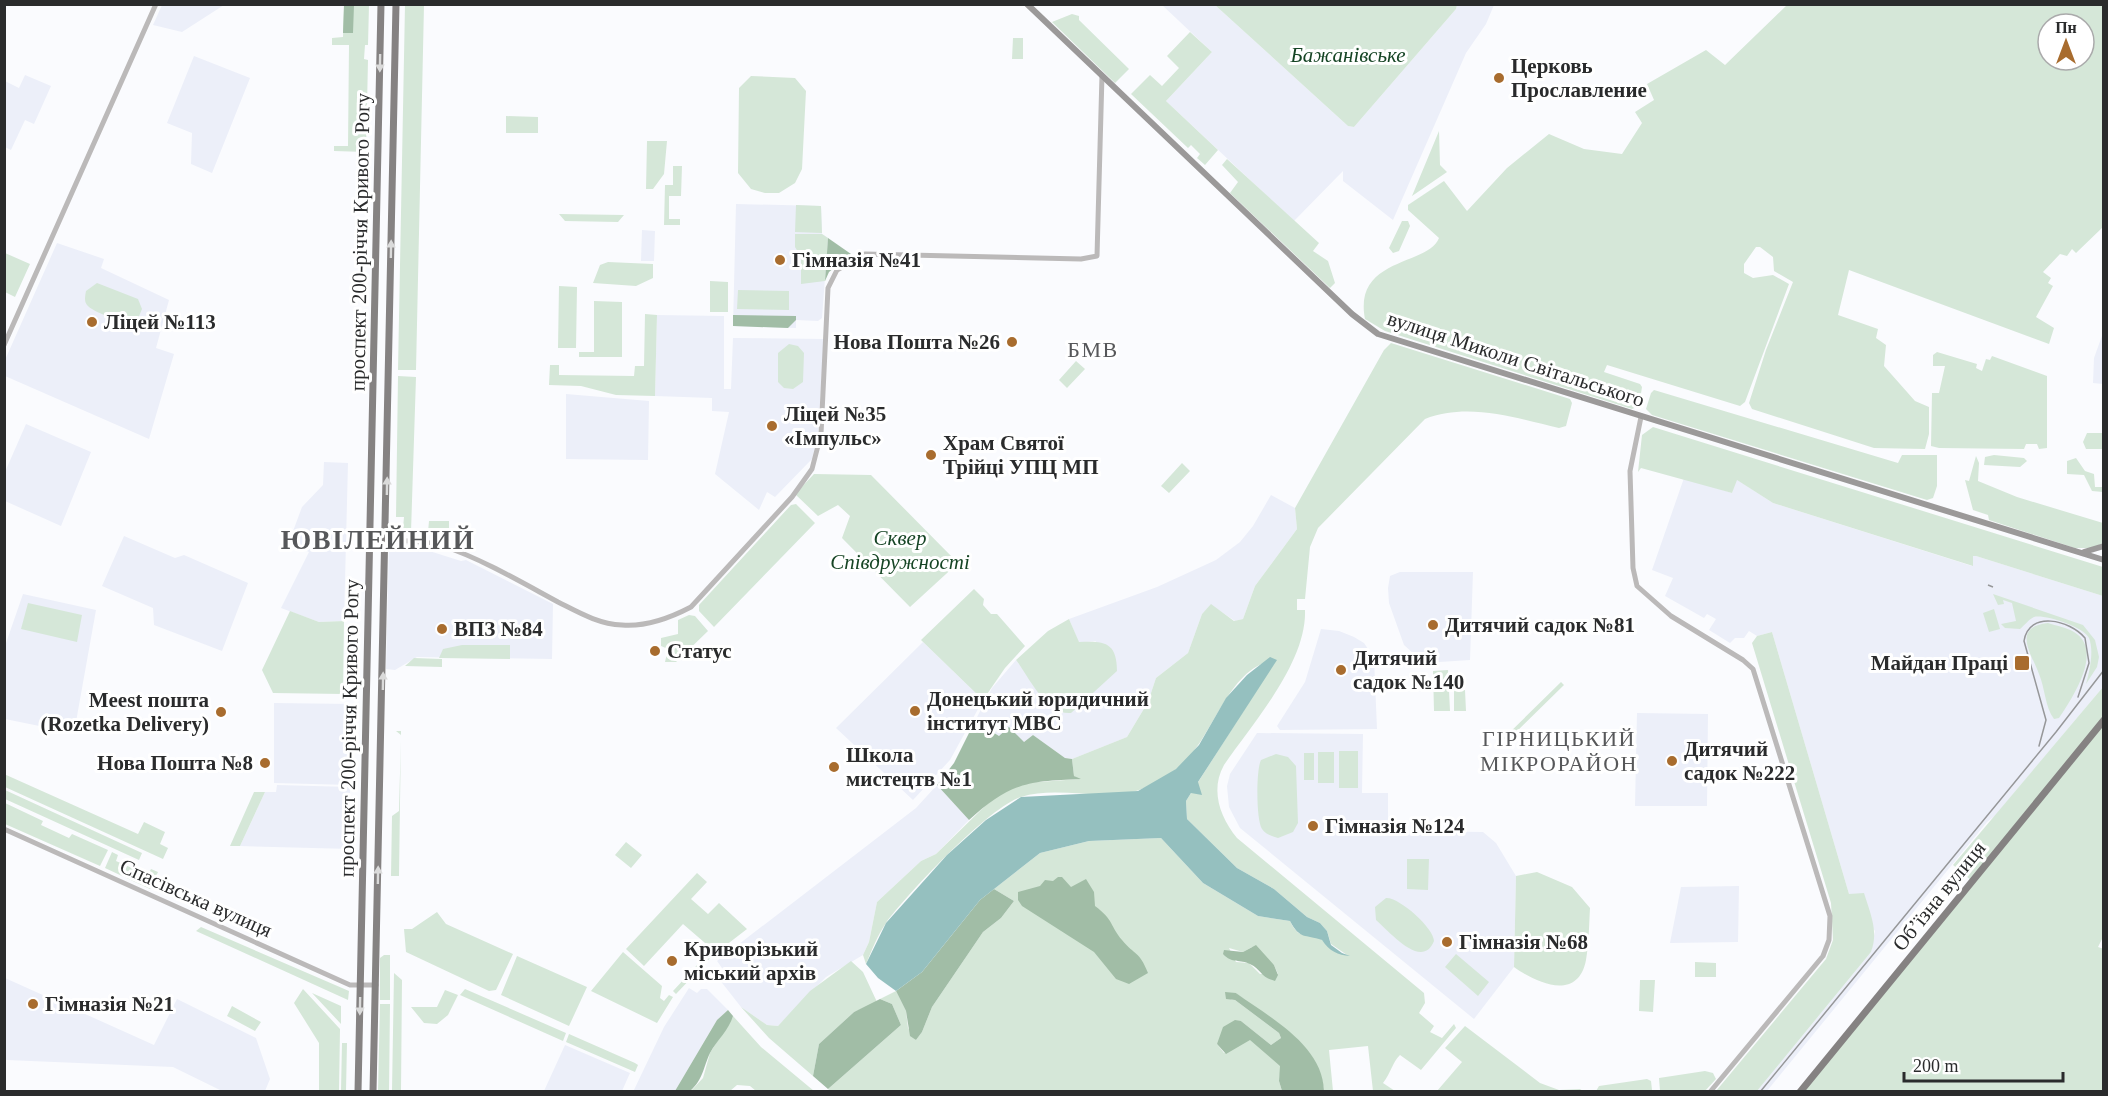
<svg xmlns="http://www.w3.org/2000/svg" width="2108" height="1096" font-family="Georgia,serif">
  <rect width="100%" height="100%" fill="#fafbfe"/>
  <path fill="#eceff9" d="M162,5v-1l62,1 -42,27 -29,-7z
    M1162,5h53l133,121 6,1 102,-118 1,-4h37l-8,19 -20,29 -73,167 -50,-39v-10l-49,50 -128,-120 46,-49z
    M194,56l56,22 -38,95 -21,-9 1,-31 -25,-10z
    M25,75l26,11 -17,38 -9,-4 -14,30 -6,-3v-66l14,7z
    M736,204l85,2 1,28 6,4 -6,80 -4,3 -22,-1v8l-63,-2z
    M642,230l13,1 -1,30h-13z
    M57,243l47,16 -3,9 68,32 -13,48 18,6 -25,85 -144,-63v-16z
    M657,315l67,1v73h7l2,-51 91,1 -6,96 -6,24 -37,38 -8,-5 -8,18 -44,-36 14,-62 -17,-1v-13l-57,-2z
    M2103,333v51l-10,-1 1,-25z
    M566,394l83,7 -1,59 -82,-1z
    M26,424l65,28 -30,74 -56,-25v-29z
    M324,462l24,1 -4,158 -25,1 -38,-14 28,-56 -20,-10 13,-35 21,-22z
    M1684,478l48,15 4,-14 37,24 199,63 1,-10h3l127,40v91l-107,128 -9,7 -220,269h-10l114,-139 4,-21 -26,-37 -77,-262 -15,4 -8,-5 -5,7h-9l-5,5 -21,-13 7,-11 -9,-5 -3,4 -39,-22 8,-18 -21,-8z
    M1271,495l24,13 2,21 -42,57 -12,33 -8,2 -24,-16 -9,9 -14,39 -32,25 -8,24 -21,35 -55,22 -7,-1 -32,-23 -9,7 -25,-6 -24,-15 17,-33 24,-28 36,48 44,-67 -17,2 -10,-24 88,-32 59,-27 24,-18 13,-16z
    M124,536l51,22 9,-3 64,28 -26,68 -68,-26 -1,-17 -51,-22z
    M389,543l29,1 5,5 38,12 5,-1 87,44 -1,55 -135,-2 -22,13 -9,-1z
    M1400,572h73l-3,88 -46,3 -20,-18 -15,-42 -1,-15 2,-12z
    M23,594l73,16 -22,123 -69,-14v-73z
    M1321,629l18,2 15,6 10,6 10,15 3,71 -97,1 -3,-4 28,-44z
    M923,642l60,58 -33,60 -37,40 -77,-72z
    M274,703l78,1 -1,81 -77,-2z
    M1637,713l71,1 -1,92h-72z
    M1257,733l106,1 -1,59h26v38l95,1 13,11 20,33 -2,91 -40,52 -234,-191 -11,-21 -2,-21 3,-12z
    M277,785l73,2v11h3l-1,51 -112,-3 25,-54h11z
    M937,785l32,35 -33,34 -15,7 -44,41 -8,40 -6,13 -37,22 -48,49 -11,-1 -26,-18 -22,-28 3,-11 -5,-7 199,-153z
    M1739,886l-1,56 -68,1 11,-56z
    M5,978l149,67 23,-46 79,39 14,41 -5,12h-43l-49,-24 -166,-7 -3,-1z
    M689,988l8,5 4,-4h6l21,21 -11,10 -42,71 -42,1 31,-65z
    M565,1045l65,28 -8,18h-78z"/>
  <path fill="#d5e7d8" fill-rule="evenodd" d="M344,5h25l-1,40h-3l-1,14 4,1 -2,92 -32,-1v-5h14l1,-101h-17v-7l11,-1z
    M405,5h19l-8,365h-18z
    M1215,5h242l-1,4 -102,118 -6,-1z
    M1787,5h316v222l-27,26 -4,-4 -5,7 -7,-2 -17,18 8,6 -3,5 5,3 -17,31 18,11 -5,16 -200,-74 -11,45 40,14 -2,9 10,7 -2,21 31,35 14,6v27l-4,15 -51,-1 -122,-39 -3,-6 17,-53 27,-68 -19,-11 -1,-14 -13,-10h-4l-12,17v9l9,5 20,-3 16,9 -44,118 -5,4 -133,-41 -3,7 36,12 2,3 -3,19 -7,3 -247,-78 -20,-12c-12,-62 63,-53 74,-81l-31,-28v-5l36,-24 23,30 40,-43 42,-34 35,15 38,5 20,-31 -7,-11 19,-12 -7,-16 59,-34 19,15zM2048,24h36v36h-36z
    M1072,14l7,2v4l50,49 -14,14 -63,-61z
    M1190,32l22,20 -46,49 52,49 -13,15 -8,-7 3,-4 -9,-9 -3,3 -57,-54 19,-19 12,11 17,-18 -12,-12z
    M1013,38h10v21h-11z
    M751,76l44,2 11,13 -4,78 -7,14 -16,10h-14l-14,-4 -13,-16 1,-85z
    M506,116l32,1v16h-32z
    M1439,131l1,34 7,7 -35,24z
    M647,141h20l-3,33 -11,15h-7z
    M1227,159l92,84 -6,8 15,10 7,22 -5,5 -100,-95 8,-11 -16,-17z
    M673,166h9l-1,30h-12v23h11v6h-16l1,-40h8z
    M796,205l25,1 1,27 -27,-1z
    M559,214l65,1 -6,7 -53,-1z
    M1402,221h6l2,5 -11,25 -6,2 -4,-5z
    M795,234h27l6,4 -3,43 -24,3v-27l-6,-10z
    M5,253l25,11 -15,33 -10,-5z
    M608,262l45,2v14l-17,8 -43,-3 7,-18z
    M710,281l18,1v30h-18z
    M97,283l41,16 4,10 -5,12c-8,4 -44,-8 -50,-16 -3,-4 -2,-9 -1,-14z
    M559,286l18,1 -1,61h-18z
    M738,290l51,1v19l-52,-1z
    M594,301l28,1v55h-43v-5h15z
    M645,314l12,1 -2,81 -39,-1 -35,-9 -32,-1 1,-20h9v10l75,1 1,-10h9z
    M1391,343l179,56 2,4 -6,23 -7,2c-42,-10 -91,-26 -134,-9l-107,109 -8,19 -5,52h-8v11h8c2,53 -53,114 -81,155 -14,25 -4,52 13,73l187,155 1,10 -6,10 15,13 -4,6 12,6 12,-14 2,4 -35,42 -21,-15c-8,8 -9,18 -17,28l12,8h-22l-5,-45 -39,4 4,41h-9c-1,-37 -61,-75 -88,-98l-5,7h4l44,33 2,5 -10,7 -30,-24 -24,23 7,9 26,-14 31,27 -2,15 3,10 -451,1 -3,-3 73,-64 -9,-21 -12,-5 16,-8 10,20 2,17 8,12 6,-8 10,-25 51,-75 18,-14 13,-17 -20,-12 46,-36 49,-12 72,-3 42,45 55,33 32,5c11,23 18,8 32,19 11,8 10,11 25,15l-16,-11 -4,-13 -7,-8 -13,-6 -33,-28 -37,-21 -50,-49 -1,-18 90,-141c-51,6 -62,83 -101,110 -10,7 -24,16 -36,20 -34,12 -82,-5 -118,7 -32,10 -114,97 -135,126 -9,13 -14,27 -20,41l-3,-9 6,-13 8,-40 44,-41 15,-7 49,-48 16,-13 25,-10 53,-4 -5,-3 -2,-17 55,-22 21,-35 8,-24 32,-25 14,-39 9,-10 23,17 9,-2 12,-33 42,-57 -2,-21 89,-158zM1252,947l22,18 4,9h-18l-11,-11 -13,-1 -7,-14 14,4z
    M789,344l9,2 6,7 -1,29 -10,7 -9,-1 -6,-6v-29z
    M1937,352l40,12 -1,4 6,3 4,-12 4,1 2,-4 55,20v72l-8,1 -2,-5h-11l-2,5 -85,-1 -8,-2 1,-53h7l6,-27h-12v-11z
    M1076,361l9,8 -18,19 -8,-8z
    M398,376l18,1 -5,155 -14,-1 6,-3 1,-11h-8z
    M1654,390l244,73 4,-8h35v31l-4,12 -6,2 -275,-85 -6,-6 5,-16z
    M1653,427l450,140v29l-127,-40h-3v10l-200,-63 -36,-23 -5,13 -91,-25 -3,4 4,-37z
    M2087,433h16v16h-17l-3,-7z
    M1994,455l30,3 3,3 -7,6 -36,-2 1,-8z
    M1976,456l3,7 -1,18 39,16 86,26v20l-10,5h-18l-86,-28 -1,-5 -15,-5 -8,-30 4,1z
    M2076,458l9,13 9,3 1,13h8v5l-11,-1 -8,-16 -17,-1v-13z
    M1182,463l8,8 -21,22 -8,-7z
    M814,474l57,1 87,88 -48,44 -68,-69 8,-22 -12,-11 -20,11 -23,-22z
    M796,504l19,19 -101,104 -15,-16v-6l92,-100z
    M429,521h20v17l-21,-6z
    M974,589l10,10 -1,6 8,9h6l28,32 -20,22 -22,32 -62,-60z
    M1993,594l90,31 12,15 4,17 -2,10 -11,17c4,-14 8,-33 3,-46 -6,-12 -46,-24 -55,-21 -6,3 -9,8 -14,12l-15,-1 -4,-4 15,-3 -4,-18 -9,-3 1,4 -6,1z
    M28,603l54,12 -5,27 -56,-13z
    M1994,609l6,20 -11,3 -6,-19z
    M290,611l29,11 25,-1 -1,73 -70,-1 -11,-23z
    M689,615l6,1 13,15 -32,31h-11l3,-13 -7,-3v-8l17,-4v-14z
    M1069,619l10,23c24,-1 38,-1 38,29l-46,42c-25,2 -42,-36 -55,-53l32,-29z
    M2048,623c8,3 18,4 26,9 31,18 -3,68 -15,86l-5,1c-9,-12 -9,-31 -15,-45 -6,-18 -29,-47 9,-51z
    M1772,632l77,262 15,-1c6,20 15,38 7,59l-114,139h-41l110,-132 7,-19 -2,-37 -79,-260 5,-7z
    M462,645h48v14l-71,-1 4,-9z
    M414,658l28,1v8l-37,-1z
    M1448,670l2,41h-16l-1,-40z
    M1561,682l3,3 -57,56 -3,-3z
    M2103,687l1,248 -6,12 6,2 -1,142 -303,1 172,-211 -19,-16z
    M1454,690h11l1,21h-12z
    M396,731h5l-2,145h-8l1,-60 7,-5 2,-76z
    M1339,751h19v37h-19z
    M1318,752h16v31h-16z
    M1304,753h10v27h-10z
    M1276,754l12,3 8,9 2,57 -5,9 -15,6c-6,-2 -13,-4 -16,-9 -6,-9 -6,-60 -1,-69z
    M4,774l134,60 6,-12 21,10 -5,12 8,4 -5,11 -158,-72z
    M5,790l137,63 -3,7 -134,-61z
    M254,792h11l-25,54h-10z
    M5,803l38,18 -2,4 28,13 3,-4 36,16 -8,16 -95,-42z
    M626,842l16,13 -11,13 -16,-13z
    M112,852l6,3 -2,6 32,14 3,-6 7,3 -8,17 -45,-21z
    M1407,859h22l-1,31 -21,-1z
    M1537,872l35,15 18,21c-1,17 -1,35 -4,52 -8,42 -50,23 -72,7l2,-91z
    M697,873l10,9 -16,17 17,15 11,-11 28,26 -35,27 -36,38 -3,-3 39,-42 -29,-25 -39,42 -18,-17z
    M1386,898c13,-1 48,30 48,43 -12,30 -45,-10 -58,-21l-1,-13z
    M437,912l9,12 67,30 -17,36 -7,1 -83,-39 -2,-23h8z
    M201,927l148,64 -1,9 -152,-69z
    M623,952l39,34 -2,12 4,3 5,-6 4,2 -16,26 -66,-32z
    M1456,954l33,28 -11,14 -33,-29z
    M384,955h6v45h-10v-42z
    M517,956l70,31 -18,39 -68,-31z
    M851,961l12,11 14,30 -23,10 -35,32 -6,32 -44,-38 -28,-31 26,18 11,1 32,-35z
    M1695,962l21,1v14h-21z
    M394,973l8,7 -1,111h-9z
    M1640,980h15l-2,32 -14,-1z
    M303,989l37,40 -1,62h-20v-48l-25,-40z
    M465,989l101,44 -3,8 -103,-46z
    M445,990l13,5 -10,20 -11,9 -13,-1 -13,-16h26z
    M312,993l29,13v18z
    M380,1004h10l-1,87h-11z
    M232,1006l29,16 -6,9 -28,-15z
    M733,1016l28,31 53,44h-58l-6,-5 -13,-1 -7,6 -40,1 13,-14 7,-25z
    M1465,1026l75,57 19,7 21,-1 3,2h-146l25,-29 -17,-14z
    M569,1034l66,29 3,2 -3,7 -69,-30z
    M342,1043h5l-1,48h-5z
    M1705,1071l8,2 3,6 -11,12h-45l-1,-13z
    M1647,1079l4,2 1,9 -56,1 3,-5z"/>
  <path fill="#a1bda6" d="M344,5h10l-1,28h-10z
    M828,238l23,16 -22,18 -4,9z
    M733,315l63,1v4l-8,8 -55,-2z
    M975,721l24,15 10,-9 15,15 9,-7 32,23 7,1 2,17 7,3c-54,2 -71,4 -112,41l-32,-35 17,-22z
    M1058,877h4l9,10 15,-8 8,13 1,14c19,14 15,20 27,34 13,16 17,10 26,33l-19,11 -13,-5 -22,-27 -72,-46 -4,-6v-8l22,-6 5,-6 8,1z
    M994,889l20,12 -13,17 -18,14 -51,75 -10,25 -6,8 -6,-4 -4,-25 -10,-20 26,-19 58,-72z
    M1256,945l18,20 4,10 -3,6c-15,-4 -13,-11 -25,-17 -10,-5 -18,0 -27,-10l1,-4 19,2z
    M1225,992l11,1c33,24 87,52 88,98h-42l-3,-10 1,-15 -30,-26 -24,14 -9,-10 6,-17 12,-7 6,1 30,24 10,-7 -2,-5 -44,-33 -9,-1z
    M880,999l12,5 9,21 -73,64 -15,-13 6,-32 35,-32z
    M728,1010l5,6c-4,14 -16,24 -23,37 -7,15 -7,27 -20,38h-15l42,-71z"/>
  <path fill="#95c0bf" d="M1270,657l7,3 -79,122 4,13 -11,-2 -5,8 1,18 50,49 37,21 33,28 13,6 7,8 4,14 11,8 8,3c-12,-1 -21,-5 -28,-16 -17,-6 -22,0 -32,-19l-32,-5 -55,-33 -42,-45 -72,3 -49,12 -60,47 -58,72 -26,19 -18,-13 -12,-14 20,-41 61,-68 39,-35 35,-23 117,-6 38,-22 23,-24 27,-47 21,-23z"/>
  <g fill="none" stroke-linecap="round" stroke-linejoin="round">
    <path stroke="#bbb9b9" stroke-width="5" d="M4,345l152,-341
      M1641,417l-11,54 3,97 4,18 34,30 72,44 10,9 77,247 -1,24 -6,16 -113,136
      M370,541c24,0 50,-2 73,5 39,13 78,36 115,56 20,10 40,22 64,23 24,2 48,-7 69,-18l101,-110 20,-28 9,-35 7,-146 9,-18 28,-16 216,5 16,-3 5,-181
      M4,829l346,156h26"/>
    <path stroke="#9b9999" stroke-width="6" d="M1027,4l325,310 26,20 726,226
      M2084,552l20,-6"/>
    <path stroke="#858282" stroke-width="7" d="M358,1092l23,-1088
      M373,1092l23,-1088
      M1800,1092l304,-372"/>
    <path stroke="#969799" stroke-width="1.5" d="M2039,746l7,-26 -22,-79c5,-31 46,-21 61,-3l4,25 -11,34
      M1760,1092l296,-360 48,-62"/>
    <path stroke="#969799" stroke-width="1.5" stroke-dasharray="9 4.5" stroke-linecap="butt" d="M1988,585l5,2"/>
  </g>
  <defs><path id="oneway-solid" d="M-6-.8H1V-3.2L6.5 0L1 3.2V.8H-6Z" transform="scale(1.5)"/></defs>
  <g fill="#dadada">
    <use href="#oneway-solid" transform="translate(380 63) rotate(91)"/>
    <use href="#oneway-solid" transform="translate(391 249) rotate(-89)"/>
    <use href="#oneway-solid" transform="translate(387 486) rotate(-89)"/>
    <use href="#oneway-solid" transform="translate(383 681) rotate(-89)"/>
    <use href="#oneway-solid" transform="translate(378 875) rotate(-89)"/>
    <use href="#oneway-solid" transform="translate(360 1006) rotate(91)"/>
  </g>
  <g fill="#a86c2e" stroke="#fff" stroke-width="2">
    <circle cx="1499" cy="78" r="6"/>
    <circle cx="780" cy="260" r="6"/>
    <circle cx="92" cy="322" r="6"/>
    <circle cx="1012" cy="342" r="6"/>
    <circle cx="772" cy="426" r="6"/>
    <circle cx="931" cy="455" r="6"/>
    <circle cx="1433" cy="625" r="6"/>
    <circle cx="442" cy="629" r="6"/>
    <circle cx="655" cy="651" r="6"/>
    <rect x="2014" y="655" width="16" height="16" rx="3"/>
    <circle cx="1341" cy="670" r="6"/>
    <circle cx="915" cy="711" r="6"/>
    <circle cx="221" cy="712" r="6"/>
    <circle cx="1672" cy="761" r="6"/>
    <circle cx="265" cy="763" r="6"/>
    <circle cx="834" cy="767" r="6"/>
    <circle cx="1313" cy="826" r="6"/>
    <circle cx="1447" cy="942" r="6"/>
    <circle cx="672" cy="961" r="6"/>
    <circle cx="33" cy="1004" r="6"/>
  </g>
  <g text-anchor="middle" stroke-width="6" stroke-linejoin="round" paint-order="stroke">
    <g font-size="21" font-style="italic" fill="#164525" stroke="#fff">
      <text x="1348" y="62">Бажанівське</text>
      <text x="900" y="545">Сквер<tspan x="900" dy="24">Співдружності</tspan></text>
    </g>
    <g font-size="21" font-weight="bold" fill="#2a2b2c" stroke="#fff" text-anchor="start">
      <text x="1511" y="73">Церковь<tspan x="1511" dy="24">Прославление</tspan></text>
      <text x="792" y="267">Гімназія №41</text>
      <text x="104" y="329">Ліцей №113</text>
      <text x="1000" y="349" text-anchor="end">Нова Пошта №26</text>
      <text x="784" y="421">Ліцей №35<tspan x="784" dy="24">«Імпульс»</tspan></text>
      <text x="943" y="450">Храм Святої<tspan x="943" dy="24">Трійці УПЦ МП</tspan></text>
      <text x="1445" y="632">Дитячий садок №81</text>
      <text x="454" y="636">ВПЗ №84</text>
      <text x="667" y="658">Статус</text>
      <text x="1353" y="665">Дитячий<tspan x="1353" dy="24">садок №140</tspan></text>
      <text x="2008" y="670" text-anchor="end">Майдан Праці</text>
      <text x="927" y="706">Донецький юридичний<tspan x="927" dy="24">інститут МВС</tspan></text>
      <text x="209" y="707" text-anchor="end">Meest пошта<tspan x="209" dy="24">(Rozetka Delivery)</tspan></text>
      <text x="1684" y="756">Дитячий<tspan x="1684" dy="24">садок №222</tspan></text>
      <text x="846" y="762">Школа<tspan x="846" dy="24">мистецтв №1</tspan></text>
      <text x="253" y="770" text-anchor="end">Нова Пошта №8</text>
      <text x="1325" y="833">Гімназія №124</text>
      <text x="1459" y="949">Гімназія №68</text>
      <text x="684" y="956">Криворізький<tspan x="684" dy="24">міський архів</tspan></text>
      <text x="45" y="1011">Гімназія №21</text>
    </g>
    <g font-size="21" fill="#2a2b2c" stroke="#fff">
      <text transform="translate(360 242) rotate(-89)" y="7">проспект 200-річчя Кривого Рогу</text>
      <text transform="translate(1516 359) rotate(18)" y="7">вулиця Миколи Світальського</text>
      <text transform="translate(349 728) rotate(-89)" y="7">проспект 200-річчя Кривого Рогу</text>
      <text transform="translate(1939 896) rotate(-51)" y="7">Обʼїзна вулиця</text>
      <text transform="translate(196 898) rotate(24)" y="7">Спасівська вулиця</text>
    </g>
    <g font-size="22" letter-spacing="1.5" fill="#57585a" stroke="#fff">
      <text x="1093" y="357">БМВ</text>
      <text x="1559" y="746">ГІРНИЦЬКИЙ<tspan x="1559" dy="25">МІКРОРАЙОН</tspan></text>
    </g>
    <g font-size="27" font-weight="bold" letter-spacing="1.5" fill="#57585a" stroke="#fff">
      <text x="378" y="549">ЮВІЛЕЙНИЙ</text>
    </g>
  </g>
  <rect width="2108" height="1096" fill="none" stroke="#2a2b2c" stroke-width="12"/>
  <g transform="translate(2066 42)"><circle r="28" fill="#ffffff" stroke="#aaaaab" stroke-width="1.5"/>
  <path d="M0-4.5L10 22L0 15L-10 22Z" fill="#a86c2e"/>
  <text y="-9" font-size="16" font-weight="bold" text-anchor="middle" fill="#2a2b2c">Пн</text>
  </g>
  <path d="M1904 1072v9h159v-9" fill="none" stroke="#2a2b2c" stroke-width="3"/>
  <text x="1913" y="1072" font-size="18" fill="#2a2b2c" stroke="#ffffff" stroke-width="4.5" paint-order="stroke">200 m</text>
</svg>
